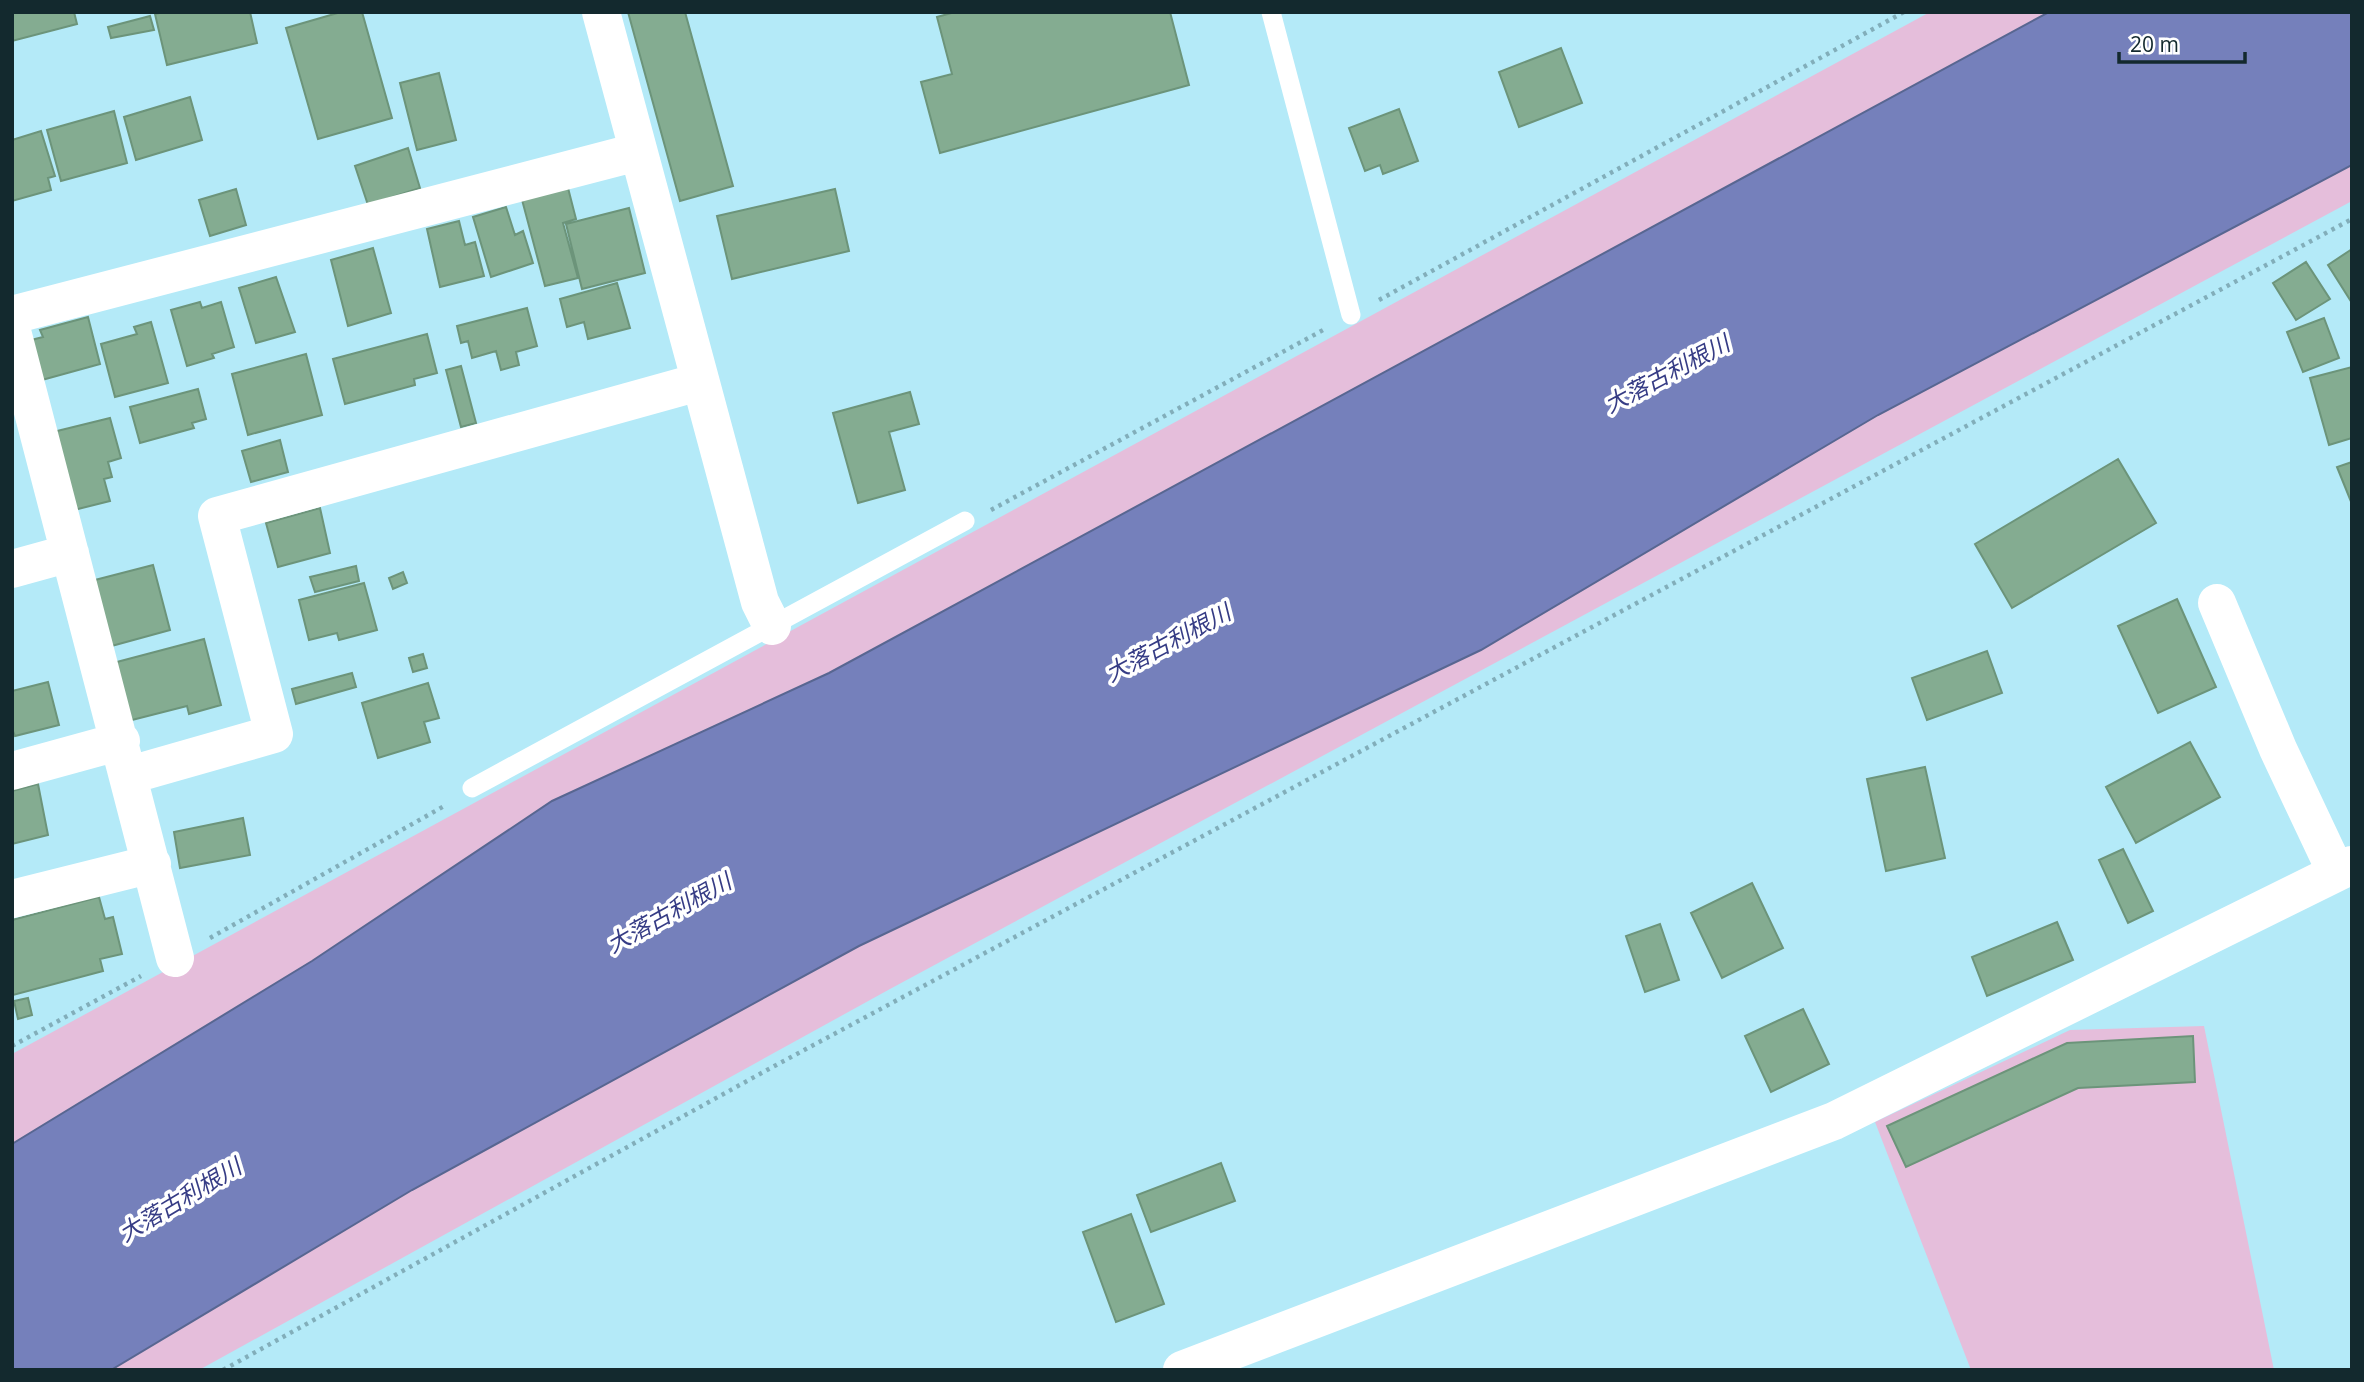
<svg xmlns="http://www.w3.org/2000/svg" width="2364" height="1382" font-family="'Open Sans','Noto Sans JP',sans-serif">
  <rect width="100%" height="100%" fill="#b4eaf8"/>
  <path fill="#e5bedb" d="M1930,12h119l-1220,661 -277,128 -240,160 -300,183v-90z
    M2352,165v36l-1462,788 -691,381h-88l301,-180 447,-244 622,-296 397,-235z
    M2204,1026l70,344h-303l-96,-248 195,-92z"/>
  <path fill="#7580bb" stroke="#586691" stroke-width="2" d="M2049,12h303v153l-474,250 -397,235 -622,296 -447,244 -301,180h-99v-226l300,-183 240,-160 277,-128z"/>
  <path fill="#84ac91" stroke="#6c947a" stroke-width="2" d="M12,12h62l3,12 -65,17z
    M164,12h86l7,31 -90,22 -12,-51z
    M341,12h21l30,106 -74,21 -32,-111z
    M628,12h57l48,174 -53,15z
    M955,12h215l19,73 -249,68 -19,-71 31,-8 -15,-57z
    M150,16l4,14 -43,8 -3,-11z
    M1561,48l21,55 -63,24 -20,-55z
    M439,73l17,67 -39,10 -17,-67z
    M190,97l12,43 -66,20 -12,-43z
    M1399,109l19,52 -35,13 -3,-9 -15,6 -16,-43z
    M114,111l13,52 -66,18 -14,-51z
    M41,131l14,45 -7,2 3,12 -39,11v-61z
    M408,148l12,40 -52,17 -13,-39z
    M567,184l9,35 -13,4 15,55 -33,8 -24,-90z
    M236,189l10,36 -36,11 -11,-36z
    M835,189l14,62 -117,28 -15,-63z
    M506,207l9,28 8,-4 10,32 -42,14 -18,-60z
    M629,208l16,65 -63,16 -16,-65z
    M459,221l6,24 10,-3 9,34 -44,11 -13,-58z
    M373,248l18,65 -43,13 -17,-66z
    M2352,249v54l-24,-38z
    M2306,262l24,37 -34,21 -23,-37z
    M276,277l19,55 -39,11 -17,-55z
    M617,283l13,45 -42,11 -4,-17 -17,5 -7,-28z
    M200,302l2,6 19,-6 13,45 -22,7 2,4 -27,8 -16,-56z
    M527,308l10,38 -21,6 3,13 -18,5 -5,-19 -24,7 -4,-17 -7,2 -4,-17z
    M88,317l12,47 -58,16 -11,-40 12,-3 -3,-7z
    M2324,318l15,40 -36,14 -16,-40z
    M151,322l17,61 -53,14 -14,-53 36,-10 -3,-7z
    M427,334l10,39 -23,6 1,6 -70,19 -12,-45z
    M306,354l16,61 -74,20 -16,-61z
    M461,366l15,57 -15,4 -15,-57z
    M2352,367v71l-23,7 -19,-67z
    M198,389l8,30 -14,4 2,5 -54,15 -10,-36z
    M910,392l9,32 -30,8 16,58 -47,13 -25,-90z
    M110,418l11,40 -13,4 4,15 -8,2 6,22 -36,9 -21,-78z
    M280,440l8,32 -37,10 -9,-31z
    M2118,459l38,64 -144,85 -37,-64z
    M2352,462v42l-15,-37z
    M320,508l10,45 -52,14 -12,-44z
    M153,565l17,65 -62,17 -17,-66z
    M356,566l3,15 -44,11 -5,-15z
    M403,572l4,11 -14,6 -4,-11z
    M364,583l13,47 -38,10 -2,-7 -28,7 -10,-40z
    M2177,599l39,88 -58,26 -40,-87z
    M204,639l17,66 -32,9 -2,-8 -59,15 -15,-58z
    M1987,651l15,42 -75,27 -15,-42z
    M423,654l4,14 -14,4 -4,-14z
    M352,673l4,14 -60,17 -4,-15z
    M48,682l11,43 -44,11 -3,-7v-38z
    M428,683l11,35 -15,4 6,20 -52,16 -16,-55z
    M2190,742l30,55 -84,46 -30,-56z
    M1925,767l20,91 -59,13 -19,-92z
    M38,784l10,51 -36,9v-53z
    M243,818l7,37 -70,13 -6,-36z
    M2123,849l30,62 -25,12 -29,-63z
    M1752,883l31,65 -61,30 -31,-65z
    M99,897l6,22 8,-2 9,37 -22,5 3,12 -90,24 -1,-75z
    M2057,922l16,38 -86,36 -15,-39z
    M1660,924l19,56 -34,12 -19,-56z
    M28,998l4,17 -14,4 -4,-18z
    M1803,1009l26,55 -58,28 -26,-56z
    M2193,1036l2,46 -117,6 -172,79 -19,-41 180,-83z
    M1221,1163l14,38 -84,31 -14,-37z
    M1131,1214l33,90 -48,18 -33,-90z"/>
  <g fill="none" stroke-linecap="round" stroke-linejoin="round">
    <path stroke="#82aeba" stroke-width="4.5" stroke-dasharray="3.5 5" stroke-linecap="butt" d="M1379,300l525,-288
      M991,510l334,-181
      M210,938l236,-133
      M12,1046l129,-70
      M223,1370l544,-300 1585,-851"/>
    <path stroke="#fff" stroke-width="19" d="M1271,12l80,303
      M472,788l493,-267"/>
    <path stroke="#fff" stroke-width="38" d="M601,12l159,590 12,24
      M12,315l625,-163
      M12,331l163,627
      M12,569l58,-16
      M2217,603l61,146 58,123
      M12,771l109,-30
      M130,775l144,-41 -57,-218 482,-134
      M12,899l140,-35
      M1182,1370l652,-249 518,-256"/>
  </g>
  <g text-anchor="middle" stroke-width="7" stroke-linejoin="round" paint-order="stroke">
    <g font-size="23" font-style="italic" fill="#363c85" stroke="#fff">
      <text transform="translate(1667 374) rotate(-28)" y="8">大落古利根川</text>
      <text transform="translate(1168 643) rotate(-28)" y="8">大落古利根川</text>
      <text transform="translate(669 913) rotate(-29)" y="8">大落古利根川</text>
      <text transform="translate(180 1200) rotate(-31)" y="8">大落古利根川</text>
    </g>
  </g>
  <rect width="2364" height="1382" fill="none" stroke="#13292e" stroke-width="28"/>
  <path d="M2119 52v10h126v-10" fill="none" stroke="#13292e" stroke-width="3.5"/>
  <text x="2130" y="52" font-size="21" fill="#13292e" stroke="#ffffff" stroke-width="5" paint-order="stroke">20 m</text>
</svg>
